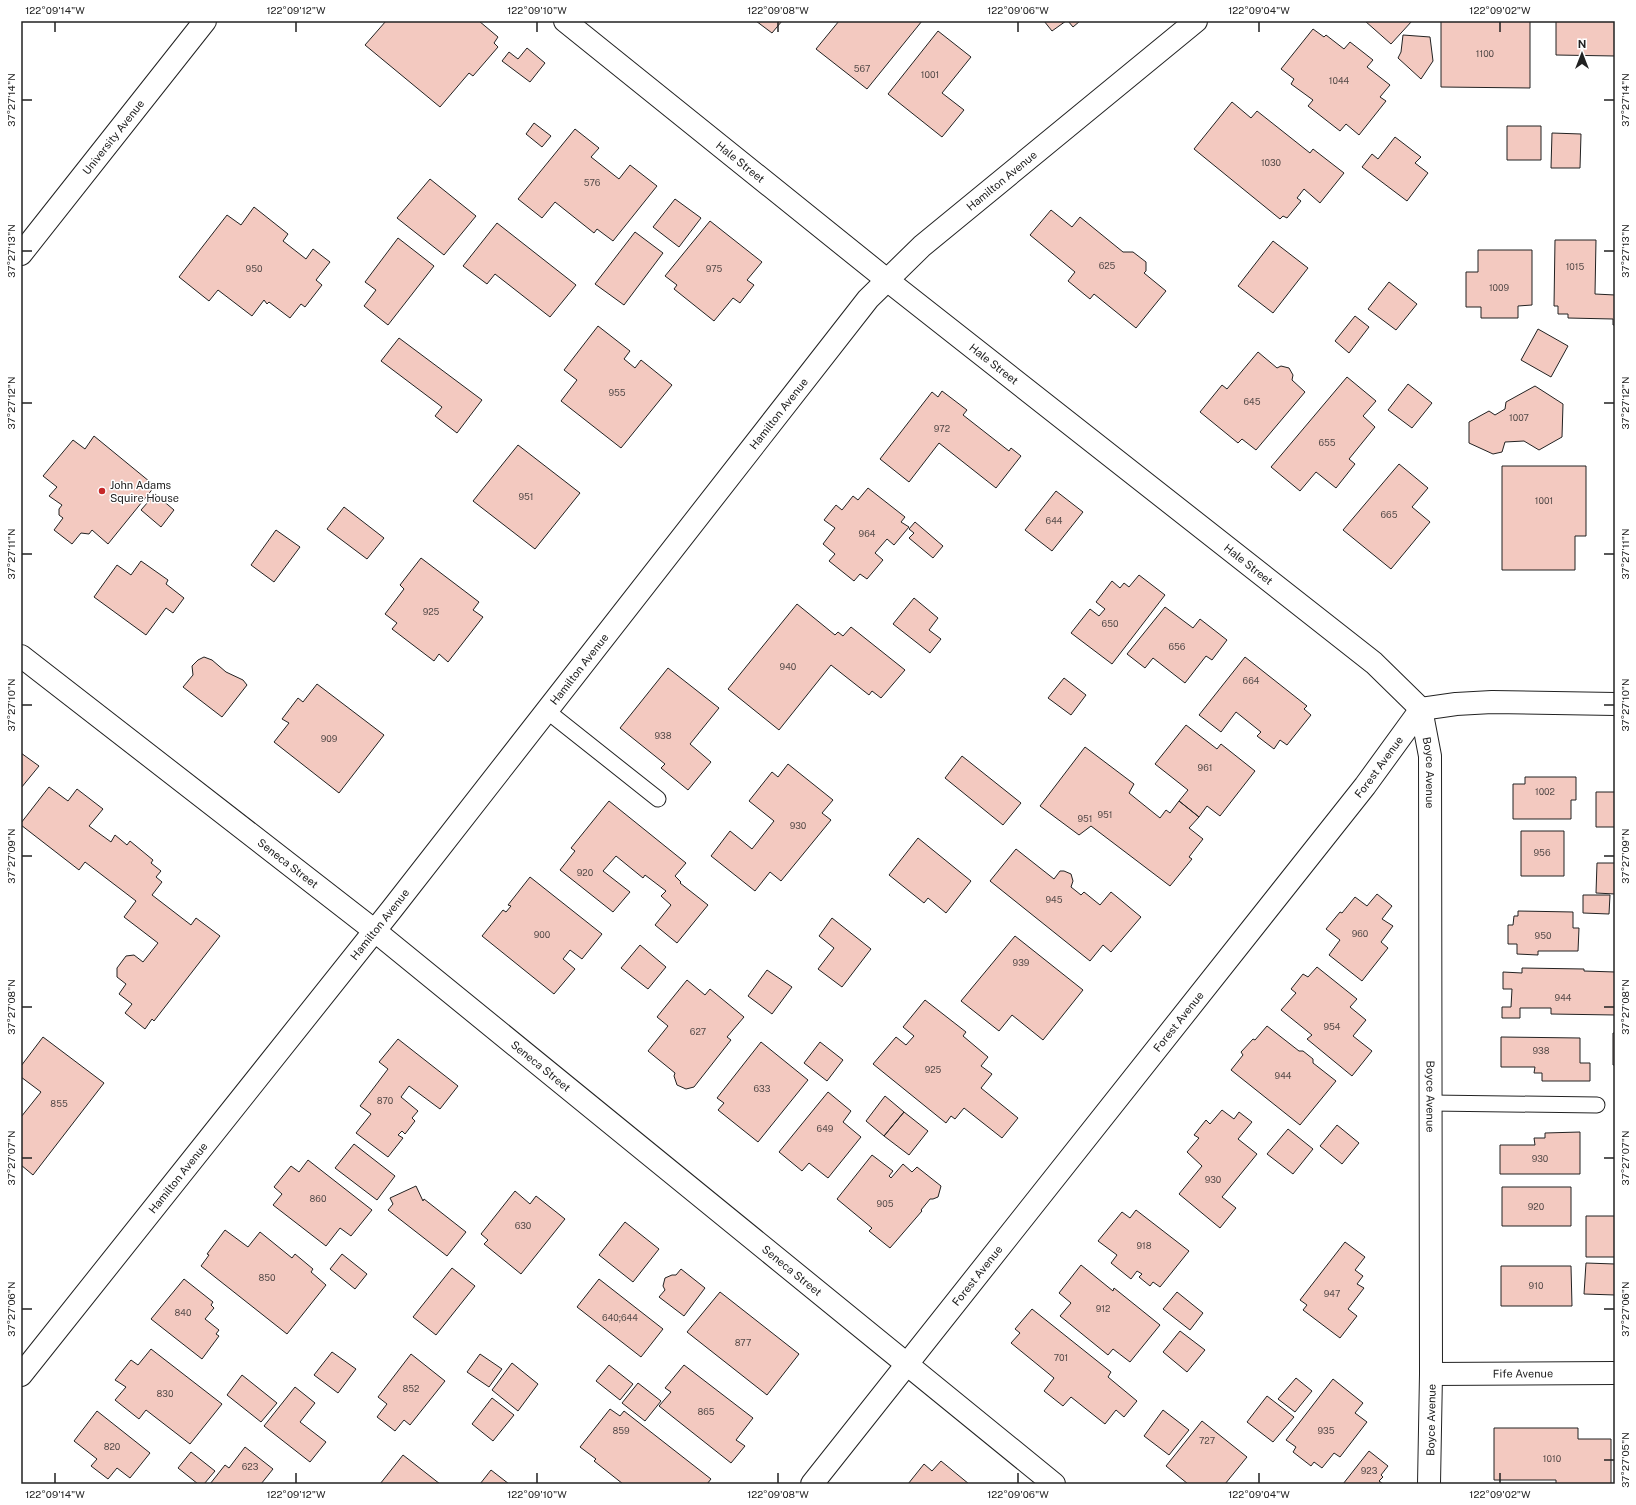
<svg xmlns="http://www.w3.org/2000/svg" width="1636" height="1505" font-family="'Public Sans',sans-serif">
  <rect width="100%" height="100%" fill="#fff"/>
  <path fill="#f3c9c0" stroke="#222" d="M386,21h93l19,16 -4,6 4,4 -25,29 -4,-3 -29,34 -75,-62z
    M756,21h26l-10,12z
    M839,21h83l-55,68 -51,-40z
    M1044,21h22l-14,10z
    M1068,21h12l-7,6z
    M1365,21h47l-21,23z
    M1441,21h89v67l-89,-1z
    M1556,21h59v35l-59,-1z
    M1313,29l11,8 2,-2 18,14 6,-7 23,18 -6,7 23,18 -10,12 6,4 -27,34 -13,-11 -6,7 -32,-25 5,-6 -22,-16 3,-5 -13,-10z
    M938,31l33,26 -29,36 22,17 -22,27 -54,-43z
    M1403,35l27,2 3,24 -12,18 -23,-21 3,-6z
    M527,48l18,15 -15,19 -28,-21 7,-9 9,7z
    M1232,102l19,16 6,-7 53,42 3,-4 31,24 -24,30 -16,-14 -7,9 4,3 -14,17 -4,-2 -3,3 -86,-70z
    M534,123l17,13 -9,11 -16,-13z
    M1507,126h34v34h-34z
    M575,129l24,19 -8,9 28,22 11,-14 27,21 -44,55 -16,-12 -3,4 -39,-31 -13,16 -24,-19z
    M1552,133l29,1 -1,34h-29z
    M1395,137l26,20 -6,6 13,10 -21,28 -45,-34 10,-13 6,5z
    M430,179l46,37 -32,39 -47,-37z
    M675,199l26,19 -22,29 -26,-20z
    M254,207l34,27 -5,7 23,18 7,-10 17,13 -14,18 6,5 -17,22 -4,-3 -11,14 -21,-16 -2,2 -3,-4 -12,16 -34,-26 -9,11 -30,-24 48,-62 14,10z
    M1051,210l21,17 8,-10 43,35h10l13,10v9l-2,2 22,18 -30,37 -42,-34 -4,5 -22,-18 7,-9 -45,-37z
    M710,221l52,41 -15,18 7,5 -14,18 -7,-5 -19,23 -40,-32 3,-4 -12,-9z
    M497,223l79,62 -26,32 -55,-43 -8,10 -24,-18z
    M635,232l28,21 -39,52 -29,-21z
    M398,238l36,28 -46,59 -24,-19 12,-16 -11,-8z
    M1555,240h41l-1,54 20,1v30h-2v-6l-45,-1v-4h-10v-8h-4z
    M1273,241l35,27 -35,45 -35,-27z
    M1478,250h54v55l-14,1v12h-37v-11h-15v-35h12z
    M1389,282l28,22 -21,26 -28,-21z
    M1355,316l14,11 -20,26 -14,-12z
    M598,326l32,25 -6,8 11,9 6,-8 31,25 -51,63 -60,-47 16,-21 -13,-10z
    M1538,329l30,17 -17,31 -30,-17z
    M399,338l83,62 -25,33 -22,-17 7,-9 -61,-46z
    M1258,352l19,16 4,-2 8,2 4,7 -1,5 13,12 -49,58 -14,-11 -4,4 -38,-31 22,-27 5,4z
    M1347,377l29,24 -13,15 12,11 -26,32 6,5 -19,24 -20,-16 -16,19 -29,-24z
    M1408,384l24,19 -20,25 -24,-18z
    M1535,386l28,18 -1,33 -23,13 -15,-9 -19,1 -3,10 -9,2 -24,-11v-21l20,-11 6,4 10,-6 1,-7z
    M942,391l25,19 -4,5 46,36 2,-3 10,8 -25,32 -57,-45 -30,39 -29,-23 52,-67 6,5z
    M94,436l61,50 -47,58 -16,-14 -3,4 -8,-1 -9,11 -18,-14 9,-12 -4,-3v-6l3,-4 -13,-9 8,-9 -14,-11 30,-36 12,9z
    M518,445l62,48 -45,56 -62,-48z
    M1399,464l29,24 -16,19 18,15 -39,47 -48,-39z
    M1502,466h84v70h-11v34h-73z
    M868,488l37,29 -4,5 8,5 -15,18 -7,-6 -12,14 8,7 -16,19 -7,-5 -6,7 -25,-20 6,-7 -12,-10 12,-16 -11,-8 12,-15 6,5 11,-14 5,4z
    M1056,491l27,21 -31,39 -27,-21z
    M155,494l19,16 -13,17 -20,-17z
    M344,507l40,31 -17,21 -40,-30z
    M915,522l28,24 -10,12 -24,-20 5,-5 -5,-4z
    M276,530l24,17 -26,35 -23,-17z
    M421,558l58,44 -6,8 10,7 -35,45 -9,-8 -5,7 -42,-32 5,-6 -12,-9 19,-25 -4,-4z
    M141,561l27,19 -2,4 18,14 -11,15 -7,-5 -20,27 -52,-38 23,-32 14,10z
    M1139,575l26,20 -53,69 -41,-31 19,-24 9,7 6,-7 -9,-7 16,-21 8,7 4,-5 5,4z
    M914,598l24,20 -9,12 12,9 -11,14 -37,-29z
    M797,604l38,31 3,-3 5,4 8,-9 54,43 -24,28 -9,-7 -3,4 -38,-30 -52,65 -51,-41z
    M1165,607l28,21 7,-9 27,21 -15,20 -6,-4 -21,27 -32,-25 -8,10 -18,-14z
    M204,657l8,3 14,12 17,8 4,5 -25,32 -39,-30 10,-12 -1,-9 6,-6z
    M1245,657l62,49 -3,3 7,6 -24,30 -7,-5 -6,9 -17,-13 4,-4 -25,-20 -15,20 -22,-17z
    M668,668l51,40 -29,36 21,18 -23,28 -27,-22 4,-4 -45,-36z
    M1064,678l22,17 -15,20 -23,-17z
    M317,684l67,51 -45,58 -65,-51 15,-19 -7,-4 16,-21 5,4z
    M1186,725l31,24 4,-5 34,27 -35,45 -13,-10 -8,11 -20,-16 9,-11 -33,-26z
    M1085,747l49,37 -5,9 31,25 6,-8 4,3 9,-12 20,16 -10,11 14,11 -14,18 3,2 -22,27 -79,-60 -12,9 -39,-29z
    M21,753l18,13 -18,22z
    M962,756l59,47 -18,22 -58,-47z
    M788,764l45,36 -11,13 9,7 -50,61 -11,-9 -15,19 -44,-35 19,-25 22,18 22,-28 -25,-20 23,-29 6,5z
    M1525,777h51v23h-5v19h-58v-35h12z
    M49,787l19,14 9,-12 26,20 -14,17 22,16 4,-7 12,10 3,-4 23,19 -2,3 10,8 -5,6 6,5 -10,13 39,30 5,-7 24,18 -66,85 -2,-2 -7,10 -20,-16 7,-9 -13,-10 7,-10 -9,-7v-9l9,-12 8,-1 9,7 15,-19 -34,-26 12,-16 -51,-39 -6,8 -58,-45v-2z
    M1596,792h19v35h-19z
    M609,801l77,62 -11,13 6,6 -1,1 28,22 -31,38 -22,-18 16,-20 -10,-9 5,-5 -21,-16 -2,3 -27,-22 -13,15 27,21 -17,20 -53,-42 15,-19 -4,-3z
    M1521,831h43v45h-43z
    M918,838l53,43 -25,32 -18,-15 -4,5 -35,-28z
    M1016,849l38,30 6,-8h4l7,3 2,7 -2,6 10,8 3,-3 16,13 11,-13 30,25 -30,35 -8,-7 -13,16 -100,-80z
    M1597,863h18v31l-19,-1z
    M530,877l72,57 -20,25 -12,-9 -7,9 12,10 -21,25 -72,-58 21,-26 3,2 5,-6 -3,-1z
    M1377,894l15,12 -10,13 11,7 -12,16 7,6 -26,33 -33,-26 11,-15 -14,-11 14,-17 2,1 13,-16 12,9z
    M1583,895h27l-1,19 -26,-1z
    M1518,911l55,1v16h6l-1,23h-40v4l-21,-1v-10h-9v-19h5l1,-9h4z
    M832,918l39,31 -29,38 -24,-18 16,-21 -15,-12z
    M1015,936l68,54 -40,50 -31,-25 -13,16 -38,-30z
    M640,945l26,22 -18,22 -27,-21z
    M1317,967l40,32 -7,8 16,13 -13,16 19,15 -20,25 -45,-37 5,-4 -31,-25 15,-17 -5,-4 12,-15 5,3z
    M1522,968l62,1v2l31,1v43l-64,-1v-6h-31v10h-18v-11h9l1,-18h-9v-17l19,1z
    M767,970l25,17 -20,27 -24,-18z
    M687,980l18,15 5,-6 34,28 -17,20 4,3 -37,47 -8,2 -9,-4 -3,-9 1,-3 -27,-22 20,-25 -11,-9z
    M925,1000l41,32 -3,4 25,21 -7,9 11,8 -11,14 37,30 -16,20 -38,-30 -9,11 -4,-3 -5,7 -73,-59 23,-27 10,8 8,-9 -11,-9z
    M1267,1026l32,25h4l10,8v4l23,18 -36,44 -69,-55 12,-15 -2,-3 12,-13 2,1z
    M1613,1033h2v32h-2z
    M43,1037l61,46 -71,92 -12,-10v-48l20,-25 -20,-15v-11z
    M1501,1037l79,1v25h10v18h-48v-8h-8l1,-6h-34z
    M398,1039l60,47 -18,23 -31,-23 -8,11 17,14 -6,7 3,3 -10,13 -3,-3 -4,4 5,3 -15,19 -32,-24 15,-19 -11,-8 28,-37 -9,-7z
    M761,1042l47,38 -50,62 -40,-32 6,-7 -7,-5z
    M820,1042l23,18 -16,21 -23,-18z
    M828,1092l23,19 -8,11 18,15 -33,41 -19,-15 -7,8 -23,-19z
    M885,1096l19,16 -20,24 -18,-15z
    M1222,1110l12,9 5,-7 13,10 -14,17 19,15 -35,43 14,11 -16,20 -41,-34 23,-28 -15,-14 12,-14 -5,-3 12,-15 4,4z
    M904,1112l24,19 -19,24 -25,-19z
    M1337,1125l22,18 -17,21 -22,-18z
    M1288,1129l25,20 -20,25 -26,-20z
    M1580,1132v42h-80v-29h35l-1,-7h11v-5z
    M354,1144l41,32 -18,24 -42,-32z
    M872,1155l21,16 -4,5 2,2 12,-14 9,8 5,-5 24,19 -3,11 -5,2h-3l-9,11 1,1 -32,37 -21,-17 3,-3 -35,-29z
    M308,1160l64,50 -21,26 -11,-8 -14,18 -53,-41 9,-11 -8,-7 17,-21 8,6z
    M416,1186l7,15 1,-2 42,33 -19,24 -59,-46 5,-6 -3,-6z
    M1502,1187h69v39h-69z
    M515,1191l15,13 6,-8 29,23 -44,55 -37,-30 4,-4 -7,-6z
    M1136,1210l53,41 -29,36 -7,-5 -3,4 -11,-9 3,-3 -5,-3 -6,8 -20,-16 6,-8 -19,-14 24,-29 8,6z
    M1586,1216h29v41h-29z
    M625,1222l34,27 -26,33 -34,-27z
    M225,1230l23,17 12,-15 32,26 3,-4 18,15 -2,3 15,13 -39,49 -86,-68 8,-11 -2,-1z
    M1345,1242l20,15 -10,13 8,6 -6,8 7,4 -16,21 9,7 -17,22 -37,-28 4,-5 -7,-5z
    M342,1254l25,20 -12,15 -25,-20z
    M1586,1263l29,1v31l-31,-1z
    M1081,1265l32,26 1,-3 46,37 -30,37 -17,-13 -5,6 -48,-39 11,-13 -12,-10z
    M1501,1266h70l1,40h-71z
    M452,1268l23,18 -39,49 -23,-18z
    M681,1269l24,19 -21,28 -25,-19 6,-7 -2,-4 2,-8 7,-3h4z
    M184,1279l29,23 -2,3 3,3 -9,11 14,11 -3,4 3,2 -17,23 -51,-40z
    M599,1279l64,50 -22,28 -64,-50z
    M720,1292l79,62 -32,41 -80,-63z
    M1177,1292l26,21 -13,17 -27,-21z
    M1032,1309l79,63 -3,5 29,24 -13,16 -8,-7 -11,14 -34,-27 -8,9 -19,-15 10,-13 -43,-35 9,-10 -5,-4z
    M1180,1331l25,19 -18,22 -24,-20z
    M151,1349l71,55 -32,40 -44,-34 -7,9 -24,-19 11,-13 -11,-7 16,-20 7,5z
    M332,1352l24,17 -18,24 -24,-18z
    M411,1354l34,27 -35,44 -6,-5 -9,11 -18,-14 10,-13 -9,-7z
    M480,1354l22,15 -13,18 -22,-15z
    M512,1363l26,21 -20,27 -26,-21z
    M609,1365l24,19 -13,16 -24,-19z
    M684,1365l69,53 -17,22 9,6 -14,17 -72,-57 12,-14 -6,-4z
    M242,1375l35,28 -16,19 -34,-27z
    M1296,1378l16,13 -17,21 -17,-13z
    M1333,1379l30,24 -8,10 12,9 -27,35 -6,-4 -12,15 -8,-6 -3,4 -18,-14 3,-5 -10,-7z
    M638,1383l23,18 -16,20 -23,-18z
    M295,1387l20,16 -15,19 26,20 -16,20 -46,-36z
    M1267,1396l27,21 -21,25 -26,-20z
    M492,1398l22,17 -21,26 -21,-17z
    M610,1409l10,7 4,-5 87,68 -4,5h-84l-29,-23 2,-2 -16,-12z
    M1163,1410l26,20 -20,25 -25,-19z
    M97,1411l53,42 -20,25 -13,-10 -9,11 -17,-13 6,-7 -23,-18z
    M1202,1421l45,36 -22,27h-37l-22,-18z
    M1494,1428h84v11h33v45h-55v-4h-62z
    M245,1447l28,22 -12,15h-51l15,-19 4,3z
    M1369,1451l19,15 -7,9 2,2 -4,4 4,3h-40z
    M191,1452l24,19 -11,13h-6l-20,-16z
    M403,1455l37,29h-60z
    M941,1461l28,23h-61l16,-20 8,7z
    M491,1470l18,14h-29z"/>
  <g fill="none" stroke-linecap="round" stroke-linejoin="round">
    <g stroke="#222" stroke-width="17">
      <path id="service" d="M547,711l111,88
        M1431,1103l166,2"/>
    </g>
    <g stroke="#222" stroke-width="24">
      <g id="minor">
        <path id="s1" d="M565,21l322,259 487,383 47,46 9,47 1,618 -2,110"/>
        <path id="s2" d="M21,656l354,275 679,553"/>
        <path id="s3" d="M1431,1374l184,-1"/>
        <path id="s4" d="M21,1375l371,-466 476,-610 54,-53 274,-225"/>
        <path id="s5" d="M812,1484l553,-698 56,-77 35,-5 36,-2 123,2"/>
      </g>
    </g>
    <g stroke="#222" stroke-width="24">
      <g id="secondary">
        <path id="s6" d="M21,254l184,-233"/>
      </g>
    </g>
    <use href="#service" stroke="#fff" stroke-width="15"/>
    <use href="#minor" stroke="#fff" stroke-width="22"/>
    <use href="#secondary" stroke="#fff" stroke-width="22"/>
  </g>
  <path fill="none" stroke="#222" stroke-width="1.5" d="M55,22v10M296,22v10M537,22v10M778,22v10M1018,22v10M1259,22v10M1500,22v10M22,100h10M1604,100h10M22,251h10M1604,251h10M22,403h10M1604,403h10M22,554h10M1604,554h10M22,705h10M1604,705h10M22,856h10M1604,856h10M22,1007h10M1604,1007h10M22,1158h10M1604,1158h10M22,1309h10M1604,1309h10M1604,1460h10M55,1473v10M296,1473v10M537,1473v10M778,1473v10M1018,1473v10M1259,1473v10M1500,1473v10"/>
  <circle fill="#c62828" stroke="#fff" stroke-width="1.5" cx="102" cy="491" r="4"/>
  <g text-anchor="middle" stroke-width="3" stroke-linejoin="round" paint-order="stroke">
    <g font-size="9" fill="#564c4a">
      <text x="1485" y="57">1100</text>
      <text x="862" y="72">567</text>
      <text x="930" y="78">1001</text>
      <text x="1339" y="84">1044</text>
      <text x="1271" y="166">1030</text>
      <text x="592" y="186">576</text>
      <text x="1107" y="269">625</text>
      <text x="1575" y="270">1015</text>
      <text x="254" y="272">950</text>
      <text x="714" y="272">975</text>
      <text x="1499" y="291">1009</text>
      <text x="617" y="396">955</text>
      <text x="1252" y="405">645</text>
      <text x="1519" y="421">1007</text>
      <text x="942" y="432">972</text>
      <text x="1327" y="446">655</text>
      <text x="526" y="500">951</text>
      <text x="1544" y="504">1001</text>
      <text x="1389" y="518">665</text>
      <text x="1054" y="524">644</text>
      <text x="867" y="537">964</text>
      <text x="431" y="615">925</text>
      <text x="1110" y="627">650</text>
      <text x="1177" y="650">656</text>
      <text x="788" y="670">940</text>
      <text x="1251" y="684">664</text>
      <text x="663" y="739">938</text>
      <text x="329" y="742">909</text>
      <text x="1205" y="771">961</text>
      <text x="1545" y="795">1002</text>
      <text x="1105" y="818">951</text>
      <text x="1085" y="822">951</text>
      <text x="798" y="829">930</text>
      <text x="1542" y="856">956</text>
      <text x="585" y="876">920</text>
      <text x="1054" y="903">945</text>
      <text x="1360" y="937">960</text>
      <text x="542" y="938">900</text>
      <text x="1543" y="939">950</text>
      <text x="1021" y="966">939</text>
      <text x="1563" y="1001">944</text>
      <text x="1332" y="1030">954</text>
      <text x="698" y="1035">627</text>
      <text x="1541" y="1054">938</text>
      <text x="933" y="1073">925</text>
      <text x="1283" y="1079">944</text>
      <text x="762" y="1092">633</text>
      <text x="385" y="1104">870</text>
      <text x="59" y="1107">855</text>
      <text x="825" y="1132">649</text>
      <text x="1540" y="1162">930</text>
      <text x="1213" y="1183">930</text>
      <text x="318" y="1202">860</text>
      <text x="885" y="1207">905</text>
      <text x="1536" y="1210">920</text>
      <text x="523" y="1229">630</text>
      <text x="1144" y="1249">918</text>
      <text x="267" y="1281">850</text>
      <text x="1536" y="1289">910</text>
      <text x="1332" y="1297">947</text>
      <text x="1103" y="1312">912</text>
      <text x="183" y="1316">840</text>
      <text x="620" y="1321">640;644</text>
      <text x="743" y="1346">877</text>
      <text x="1061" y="1361">701</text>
      <text x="411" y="1392">852</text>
      <text x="165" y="1397">830</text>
      <text x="706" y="1415">865</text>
      <text x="621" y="1434">859</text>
      <text x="1326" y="1434">935</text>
      <text x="1207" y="1444">727</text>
      <text x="112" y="1450">820</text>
      <text x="1552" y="1462">1010</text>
      <text x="250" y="1470">623</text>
      <text x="1369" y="1474">923</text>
    </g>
    <g font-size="11" fill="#222" stroke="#fff">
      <text dy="4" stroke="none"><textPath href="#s6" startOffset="149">University Avenue</textPath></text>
      <text dy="4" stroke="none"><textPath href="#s1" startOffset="225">Hale Street</textPath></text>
      <text dy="4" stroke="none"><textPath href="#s4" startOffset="1548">Hamilton Avenue</textPath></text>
      <text dy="4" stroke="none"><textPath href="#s1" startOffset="549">Hale Street</textPath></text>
      <text dy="4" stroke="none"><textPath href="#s4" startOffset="1224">Hamilton Avenue</textPath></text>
      <text dy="4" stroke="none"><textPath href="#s1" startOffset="873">Hale Street</textPath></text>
      <text dy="4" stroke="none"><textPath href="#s4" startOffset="900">Hamilton Avenue</textPath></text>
      <text dy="4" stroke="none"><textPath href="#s5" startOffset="914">Forest Avenue</textPath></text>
      <text dy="4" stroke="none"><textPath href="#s1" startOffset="1163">Boyce Avenue</textPath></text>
      <text dy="4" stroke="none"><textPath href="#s2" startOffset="338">Seneca Street</textPath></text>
      <text dy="4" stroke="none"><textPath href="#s4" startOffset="576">Hamilton Avenue</textPath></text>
      <text dy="4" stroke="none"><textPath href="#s5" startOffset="590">Forest Avenue</textPath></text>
      <text dy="4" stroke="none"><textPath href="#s2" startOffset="662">Seneca Street</textPath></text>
      <text dy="4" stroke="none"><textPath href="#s1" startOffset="1487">Boyce Avenue</textPath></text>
      <text dy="4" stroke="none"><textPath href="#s4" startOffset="252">Hamilton Avenue</textPath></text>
      <text dy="4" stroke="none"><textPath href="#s2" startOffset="986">Seneca Street</textPath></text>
      <text dy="4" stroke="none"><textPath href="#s5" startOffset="266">Forest Avenue</textPath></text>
      <text dy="4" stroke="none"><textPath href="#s3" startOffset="92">Fife Avenue</textPath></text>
      <text transform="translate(1431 1420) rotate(-89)" y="4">Boyce Avenue</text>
    </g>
    <g font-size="11" fill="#222" stroke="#fff" text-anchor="start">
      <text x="110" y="489">John Adams<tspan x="110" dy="13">Squire House</tspan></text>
    </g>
  </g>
  <rect width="1636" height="1505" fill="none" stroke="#ffffff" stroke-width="44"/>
  <g transform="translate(1582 54)" stroke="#ffffff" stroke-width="3" paint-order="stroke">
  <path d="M0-3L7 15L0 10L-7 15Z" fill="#222222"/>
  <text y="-6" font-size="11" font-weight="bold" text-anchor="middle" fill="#222222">N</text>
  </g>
  <rect x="22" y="22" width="1592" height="1461" fill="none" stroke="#222" stroke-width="1.5"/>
  <g font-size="10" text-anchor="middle" fill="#222">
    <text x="55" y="14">122°09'14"W</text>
    <text x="296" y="14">122°09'12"W</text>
    <text x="537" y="14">122°09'10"W</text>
    <text x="778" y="14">122°09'08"W</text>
    <text x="1018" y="14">122°09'06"W</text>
    <text x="1259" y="14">122°09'04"W</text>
    <text x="1500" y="14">122°09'02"W</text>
    <text transform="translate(11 100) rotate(-90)" y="4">37°27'14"N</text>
    <text transform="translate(1625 100) rotate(-90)" y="4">37°27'14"N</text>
    <text transform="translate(11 251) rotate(-90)" y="4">37°27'13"N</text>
    <text transform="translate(1625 251) rotate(-90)" y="4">37°27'13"N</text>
    <text transform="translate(11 403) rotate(-90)" y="4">37°27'12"N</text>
    <text transform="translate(1625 403) rotate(-90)" y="4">37°27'12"N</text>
    <text transform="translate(11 554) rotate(-90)" y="4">37°27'11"N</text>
    <text transform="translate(1625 554) rotate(-90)" y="4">37°27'11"N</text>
    <text transform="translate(11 705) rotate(-90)" y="4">37°27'10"N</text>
    <text transform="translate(1625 705) rotate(-90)" y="4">37°27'10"N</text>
    <text transform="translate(11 856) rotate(-90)" y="4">37°27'09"N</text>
    <text transform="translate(1625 856) rotate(-90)" y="4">37°27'09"N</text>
    <text transform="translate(11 1007) rotate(-90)" y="4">37°27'08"N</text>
    <text transform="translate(1625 1007) rotate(-90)" y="4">37°27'08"N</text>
    <text transform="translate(11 1158) rotate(-90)" y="4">37°27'07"N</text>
    <text transform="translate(1625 1158) rotate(-90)" y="4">37°27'07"N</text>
    <text transform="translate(11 1309) rotate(-90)" y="4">37°27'06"N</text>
    <text transform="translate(1625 1309) rotate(-90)" y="4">37°27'06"N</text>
    <text transform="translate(1625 1460) rotate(-90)" y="4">37°27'05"N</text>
    <text x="55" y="1498">122°09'14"W</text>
    <text x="296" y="1498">122°09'12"W</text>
    <text x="537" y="1498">122°09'10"W</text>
    <text x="778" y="1498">122°09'08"W</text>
    <text x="1018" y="1498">122°09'06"W</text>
    <text x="1259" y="1498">122°09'04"W</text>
    <text x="1500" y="1498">122°09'02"W</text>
  </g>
</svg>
